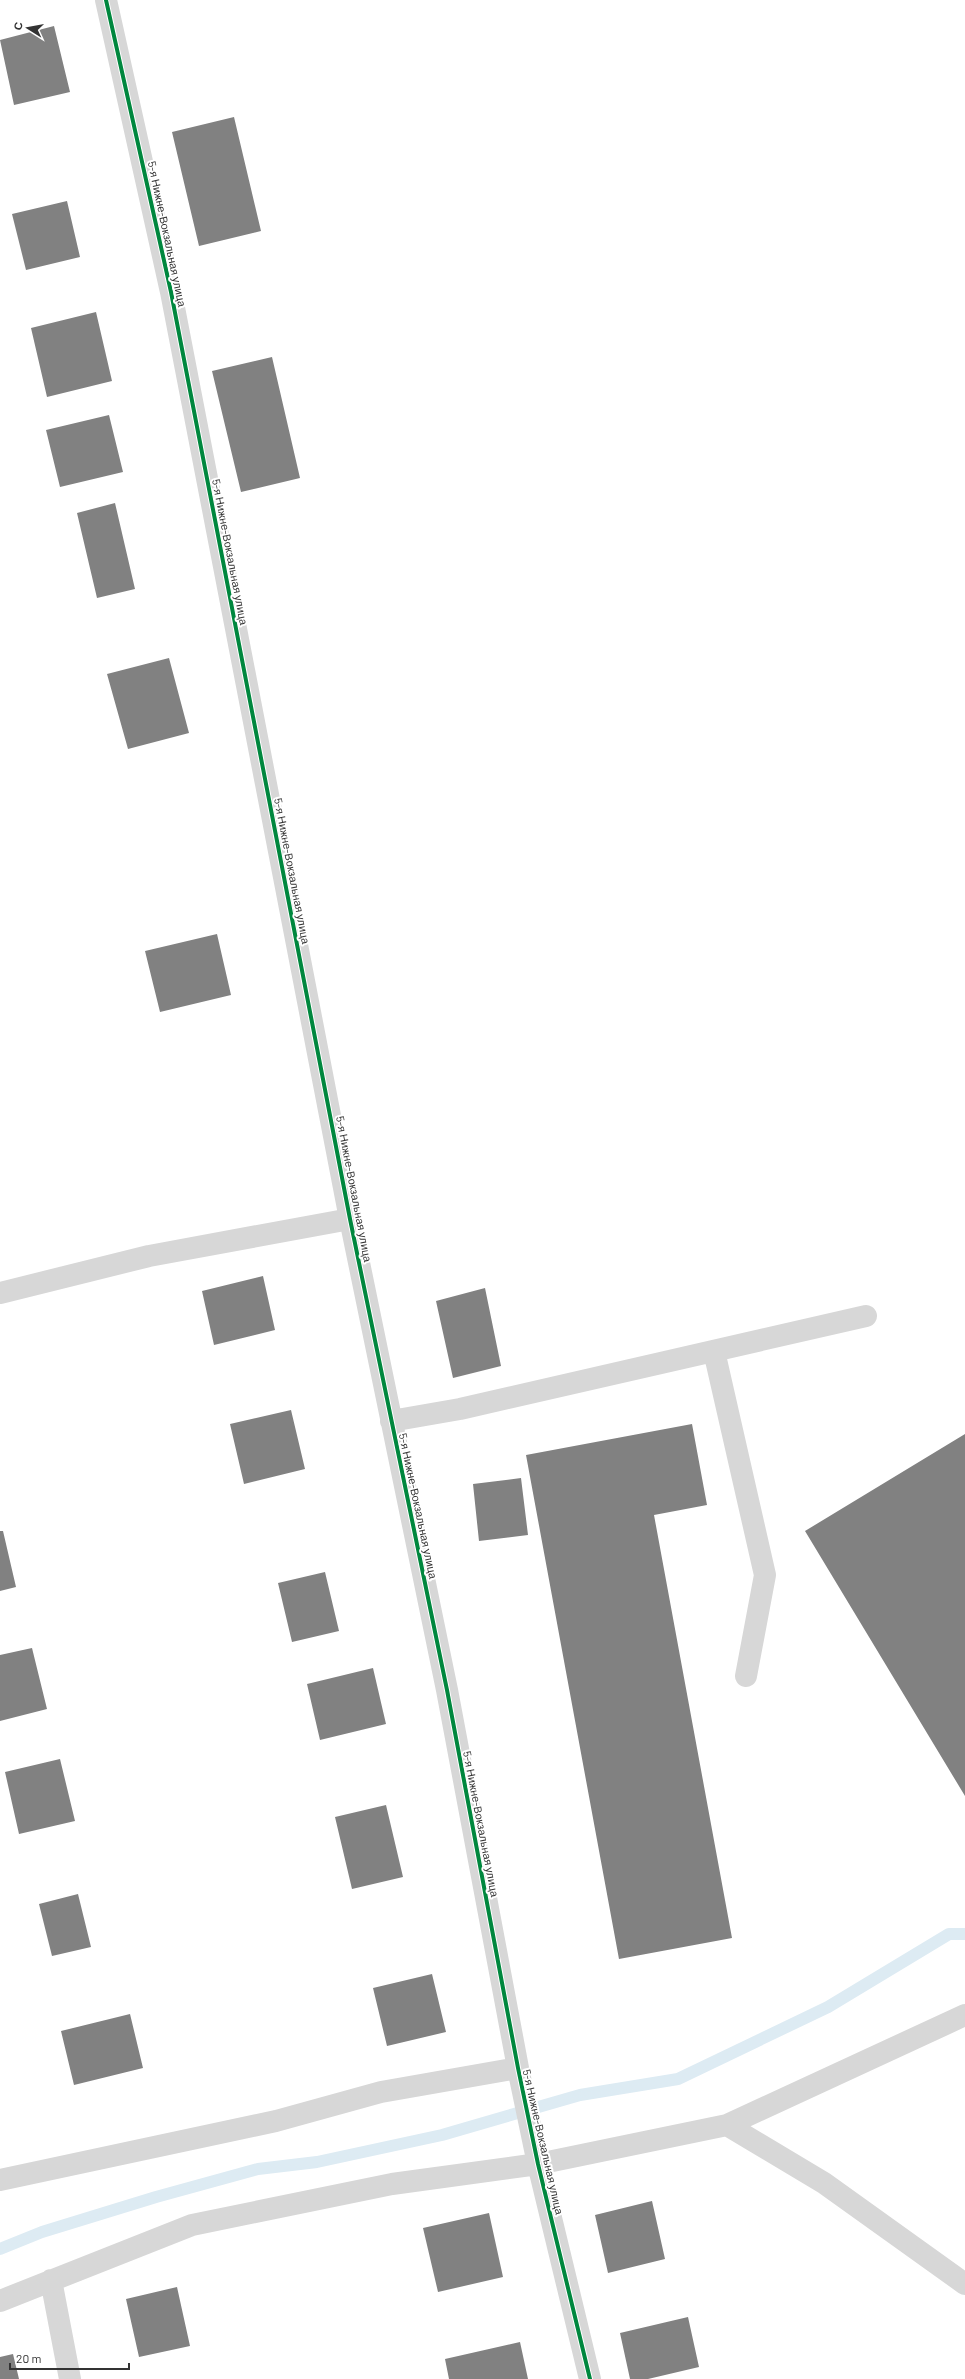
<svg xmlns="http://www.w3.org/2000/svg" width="965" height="2379" font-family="Barlow,sans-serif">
  <rect width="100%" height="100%" fill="#fff"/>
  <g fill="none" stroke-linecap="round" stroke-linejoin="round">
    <path stroke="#ddebf3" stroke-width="12" d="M0,2249l42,-17 114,-35 102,-28 59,-7 125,-27 138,-40 98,-16 150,-72 121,-73h16"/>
  </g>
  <path fill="#818181" d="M54,26l16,66 -56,13 -14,-65z
    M234,117l27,114 -62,15 -27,-114z
    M67,201l13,56 -54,13 -14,-56z
    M96,312l16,69 -65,16 -16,-69z
    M272,357l28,121 -59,14 -29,-121z
    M109,415l14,57 -63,15 -14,-57z
    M115,503l20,86 -38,9 -20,-85z
    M169,658l20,75 -61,16 -21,-75z
    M217,934l14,61 -71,17 -15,-61z
    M263,1276l12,54 -61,15 -12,-54z
    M485,1288l16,78 -48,12 -17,-77z
    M291,1410l14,59 -61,15 -14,-60z
    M692,1424l15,81 -53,10 78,423 -113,21 -93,-504z
    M965,1434v362l-160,-265z
    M521,1478l7,57 -49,6 -6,-57z
    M0,1531h3l13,56 -16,4z
    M325,1572l14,59 -47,11 -14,-59z
    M32,1648l15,61 -47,12v-66z
    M373,1668l13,56 -66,16 -13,-56z
    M60,1759l15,62 -56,13 -14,-62z
    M386,1805l17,72 -51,12 -17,-72z
    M78,1894l13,53 -39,9 -13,-52z
    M432,1974l14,58 -59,14 -14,-58z
    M130,2014l13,54 -69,17 -13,-54z
    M652,2201l13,58 -57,14 -13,-58z
    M489,2213l14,64 -65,15 -15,-64z
    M177,2287l13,59 -51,11 -13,-58z
    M688,2317l11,50 -51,12h-18l-10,-46z
    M520,2342l8,37h-79l-4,-20z
    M13,2354l6,25h-19v-22z"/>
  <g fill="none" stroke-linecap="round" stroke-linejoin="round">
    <path stroke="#d7d7d7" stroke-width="22" d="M106,0l65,292 179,927 97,471 71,378 20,96 52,215
      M0,1293l149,-37 201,-37
      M714,1351l51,224 -19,101
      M391,1421l69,-12 406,-93
      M727,2125l97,58 141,101
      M0,2180l276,-59 105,-29 137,-24
      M51,2280l19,99
      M0,2301l192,-76 200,-41 146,-20 189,-39 238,-110"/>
    <g stroke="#fff" stroke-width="6">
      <path id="cycleway" d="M106,0l65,292 179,927 97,471 71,378 20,96 52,215"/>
    </g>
    <use href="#cycleway" stroke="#00873e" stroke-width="4"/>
  </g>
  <g text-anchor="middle" stroke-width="4" stroke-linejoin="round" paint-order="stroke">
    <g font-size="11" fill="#333" stroke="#fff">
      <text transform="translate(167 234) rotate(78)" y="4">5-я Нижне-Вокзальная улица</text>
      <text transform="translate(230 552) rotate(79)" y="4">5-я Нижне-Вокзальная улица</text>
      <text transform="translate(292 871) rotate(79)" y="4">5-я Нижне-Вокзальная улица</text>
      <text transform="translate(354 1189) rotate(79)" y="4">5-я Нижне-Вокзальная улица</text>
      <text transform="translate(418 1506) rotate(78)" y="4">5-я Нижне-Вокзальная улица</text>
      <text transform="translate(481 1824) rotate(79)" y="4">5-я Нижне-Вокзальная улица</text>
      <text transform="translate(543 2142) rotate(77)" y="4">5-я Нижне-Вокзальная улица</text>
    </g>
  </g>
  <g transform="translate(28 28) rotate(281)" stroke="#ffffff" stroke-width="3" paint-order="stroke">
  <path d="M0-3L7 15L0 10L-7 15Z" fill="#333333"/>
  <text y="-6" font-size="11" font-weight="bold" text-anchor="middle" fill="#333333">С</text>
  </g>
  <path d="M10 2363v6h119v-6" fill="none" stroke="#333333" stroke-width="2"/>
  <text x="16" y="2363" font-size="12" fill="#333333" stroke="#ffffff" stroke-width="3" paint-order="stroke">20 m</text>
</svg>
